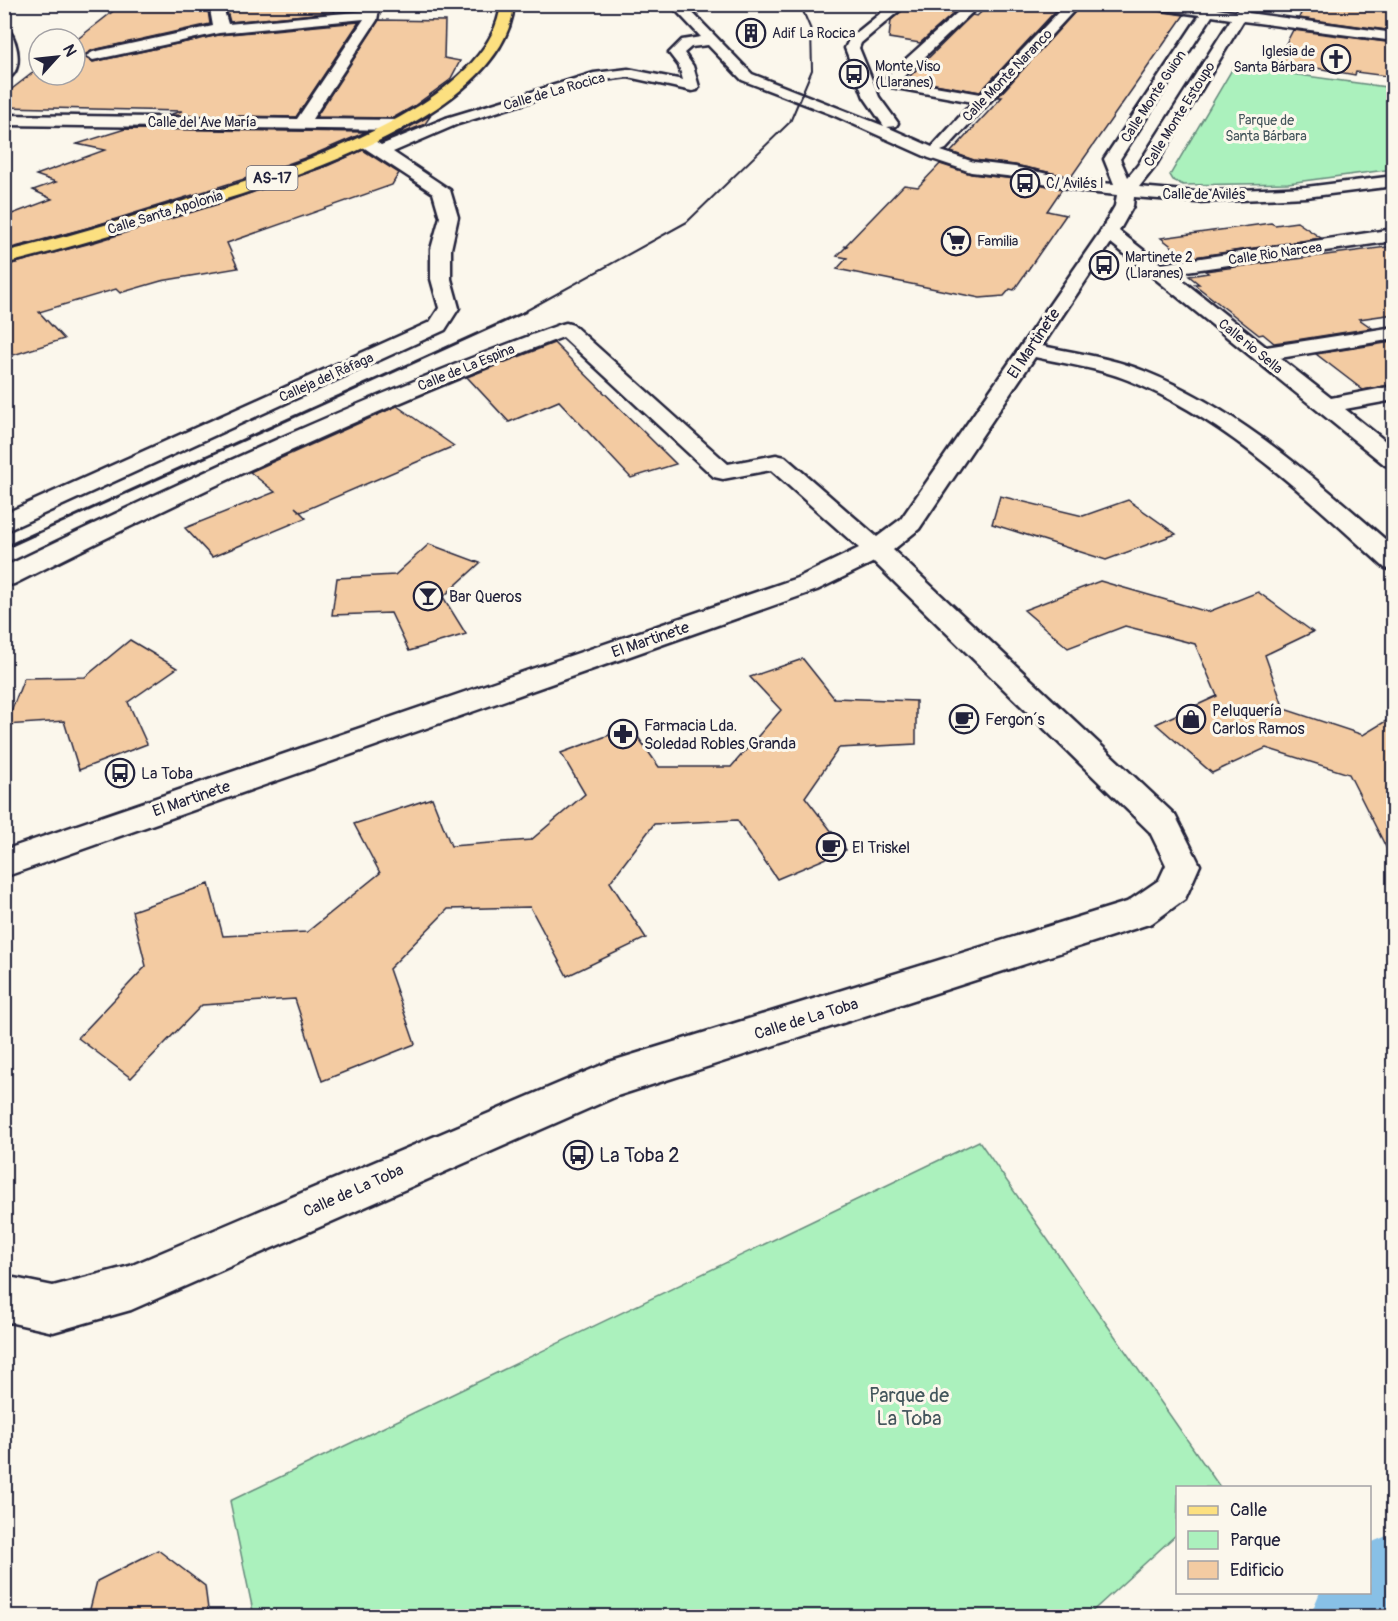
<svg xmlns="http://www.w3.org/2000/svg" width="1398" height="1621" font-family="Pangolin,sans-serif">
  <rect width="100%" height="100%" fill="#fbf7ec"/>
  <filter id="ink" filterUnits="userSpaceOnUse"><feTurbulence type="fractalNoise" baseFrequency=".0167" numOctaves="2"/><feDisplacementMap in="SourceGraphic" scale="12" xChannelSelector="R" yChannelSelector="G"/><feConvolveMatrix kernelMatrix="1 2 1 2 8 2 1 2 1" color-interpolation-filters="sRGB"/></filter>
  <g filter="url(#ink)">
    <path fill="#abf1bd" stroke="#668a7c" stroke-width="1.5" d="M1234,66l159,22v81l-105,14 -105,2 -10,-5 -3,-5z
      M979,1141l241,346 -42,1 -1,46 -90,82h-833l-24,-115z"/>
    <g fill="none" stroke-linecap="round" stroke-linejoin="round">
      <path fill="#88c0e6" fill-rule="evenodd" d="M1394,1533v83h-84l10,-24h50v-49z"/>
    </g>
    <path fill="#f3cba2" stroke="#22223b" stroke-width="1.5" d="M165,4h42l3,20 -117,26 -9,7 9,5 126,-27 140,-13 -63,95 -128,-2 14,-4 -178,-4v-12l35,-27v7h36v-34l41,-32z
      M225,4h106l4,8 -105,10z
      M990,4h72l-82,88 -73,-13 65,-64 5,1z
      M1082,4h60l8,6 34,5 -113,162 -56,-12 -41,-5 -23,-8 51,-55h-4z
      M1305,4h89v27l-95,-13z
      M907,7l47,6 -34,30 -31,-5 2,-18z
      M379,20l66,1 -1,37 16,3 -10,19 -36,26 -21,12 -77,-1z
      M1293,30l101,13v34l-38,-5 -1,3 -78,-14z
      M431,115l-6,9 -44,18 20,-10z
      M125,129l241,3 -56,24 -53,19 -170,53 -83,22v-33l48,-18 -19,-9 23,-8 -20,-7 69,-25 -28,-6z
      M363,150l36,23 -7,12 -165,58 11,25 -77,13 -41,12 -4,-4 -77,23 25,27 -60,19v-92l91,-24 130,-40 102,-36z
      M940,164l31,10 44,5 47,10 -15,22 19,4 -52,75 -4,-1 -6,7 -24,2 -143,-29 10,-11 -10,-2 10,-10h-2l59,-61 14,2z
      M1297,222l24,16 -134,20 -26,-20 110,-15 4,2z
      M1394,246v68l-35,5 13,9 -76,12 -22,3 -11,-9 -4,1 -65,-51h5l-10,-8 19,-3 -3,-2z
      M1392,342l2,1v41l-31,6 -47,-36z
      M554,343l7,7 115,114 -45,14 -72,-77 -50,21 -42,-45z
      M397,406l57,40 -153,66 -6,-5 11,11 -94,39 -27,-29 90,-36 -25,-20z
      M1000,496l83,20 45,-16 48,34 -70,26 -114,-36z
      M429,544l51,19 -37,34 23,37 -57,17 -18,-38 -59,2 5,-37 58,-3z
      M1100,581l108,31 50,-20 55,40 -48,23 19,54 79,26 31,-19v147l-45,-89 -83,-26 -54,25 -56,-49 61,-28 -22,-52 -70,-18 -57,22 -44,-38z
      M130,640l47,28 -49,34 19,42 -68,26 -15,-49 -58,4 18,-47 61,-1z
      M803,659l31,39 82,3v43l-77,4 -34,49 41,53 -69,29 -40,-59 -83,4 -44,58 36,56 -79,38 -37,-69 -82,2 -59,60 26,75 -93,37 -27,-82 -93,6 -71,73 -53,-40 68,-72 -14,-55 77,-27 14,52 84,-4 73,-59 -26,-49 78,-26 19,48 80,-6 54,-46 -24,-41 70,-26 28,40h72l50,-57 -31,-33z
      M158,1550l47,36 4,31h-121l9,-36z"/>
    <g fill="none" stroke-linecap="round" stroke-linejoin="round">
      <g stroke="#22223b" stroke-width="5">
        <path id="street" d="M209,4h13l6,20 138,-13 1,-7h13l-3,16 -65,99 88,1 8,5 -8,5 -396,-5v-10l293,4 67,-100 -145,14 -126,27 -7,-4 7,-4 120,-26z
          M670,4h14l68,70 132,52 -20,-29 -19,-49 5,-10 42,-34h15l-46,39 -2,5 20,49 19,26 -2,3 -9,1 45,20 41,-45 -82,-15 -8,-6 2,-3 82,-74h14l-81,76 81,14 85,-90h14l-134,145 -5,2 33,11 41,5 71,15 28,2 -10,-25 96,-144 -50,-7 -6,-4h39l22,4 2,-4h13l-3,5 19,3 4,-8h13l-5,9 146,20v8l-151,-20 -89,147 -15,19 57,5 110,-5 88,-11v10l-88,11 -110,5 -62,-5 -1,9 -14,25 42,33 233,-35v12l-221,32 93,74 128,-20v12l-114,19 51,40 63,-12v14l-49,9 49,39v19l-9,-2 -274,-222 -69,103c34,7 70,12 102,25 97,39 172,109 250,176v23l-9,-2c-79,-71 -157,-148 -257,-188 -30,-12 -62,-16 -93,-23l-116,172 -26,21 282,265 25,50 -15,34 -33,24 -535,173 -486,214 -78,22 -49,-11v-45l49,10 77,-20 479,-204 518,-160 32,-22 7,-15 -16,-33 -276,-270 -57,28 -813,287v-27l793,-272 62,-30 -88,-78 -48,9 -9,-2 -151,-140c-188,71 -370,157 -549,247l-10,2v-19c182,-88 365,-173 555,-242l7,-2 7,2 155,139 48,-9 9,2 92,80 24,-18 199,-287 15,-26 2,-11 -31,-3 -71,-15 -44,-5 -42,-14 -96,-43 -91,-35 -34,-35 -17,2 -7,6 9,13 6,21 -2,3 -5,1 -64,-14 -32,4 -138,43 -65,28 57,38 8,27 -7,32v30l8,29 -14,22 -441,202v-18l426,-192 9,-14 -8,-29v-30l9,-32 -7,-24 -73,-48 -2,-3 2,-3h12l9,6 65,-27 148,-45 34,-4 55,11 -4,-14 -10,-13 13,-13 19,-3zM1212,16l19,3 -93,146 -10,12 -8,-18z
          M4,29l5,1c9,13 16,44 -5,50z"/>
      </g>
      <g stroke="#22223b" stroke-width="5">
        <path id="primary" d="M501,4h13c-9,114 -239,180 -330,208 -60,19 -119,37 -180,52v-12c56,-13 111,-30 166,-47 90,-27 319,-92 331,-201z"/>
      </g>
      <use href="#street" fill="#fbf7ec" fill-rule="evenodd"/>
      <use href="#primary" fill="#fce080" fill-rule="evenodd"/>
      <path stroke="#22223b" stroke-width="2" d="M522,313l165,-91 103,-100 22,-52 -1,-40 -11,-26"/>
      <path stroke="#22223b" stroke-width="3" d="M33,535l492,-223"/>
      <path stroke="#22223b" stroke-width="4" d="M4,548l33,-15"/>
    </g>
  </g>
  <defs>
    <g id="building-ring" transform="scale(1.5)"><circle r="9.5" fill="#fbf7ec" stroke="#22223b" stroke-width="1.5"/><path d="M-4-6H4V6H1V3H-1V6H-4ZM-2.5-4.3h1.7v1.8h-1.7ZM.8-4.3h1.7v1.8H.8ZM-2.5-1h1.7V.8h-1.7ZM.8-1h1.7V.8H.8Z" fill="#22223b"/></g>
    <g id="church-ring" transform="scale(1.5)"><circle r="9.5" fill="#fbf7ec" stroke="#22223b" stroke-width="1.5"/><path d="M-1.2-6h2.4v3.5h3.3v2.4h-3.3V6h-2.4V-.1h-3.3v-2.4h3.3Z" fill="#22223b"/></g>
    <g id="bus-ring" transform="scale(1.5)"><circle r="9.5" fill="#fbf7ec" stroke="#22223b" stroke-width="1.5"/><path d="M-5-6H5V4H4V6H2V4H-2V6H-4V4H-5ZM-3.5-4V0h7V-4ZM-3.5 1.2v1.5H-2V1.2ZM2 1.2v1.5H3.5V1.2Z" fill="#22223b"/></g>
    <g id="supermarket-ring" transform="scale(1.5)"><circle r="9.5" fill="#fbf7ec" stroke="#22223b" stroke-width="1.5"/><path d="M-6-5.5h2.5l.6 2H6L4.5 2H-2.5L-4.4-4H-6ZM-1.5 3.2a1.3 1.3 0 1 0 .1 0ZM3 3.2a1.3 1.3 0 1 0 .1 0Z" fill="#22223b"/></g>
    <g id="bar-ring" transform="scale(1.5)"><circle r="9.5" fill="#fbf7ec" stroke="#22223b" stroke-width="1.5"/><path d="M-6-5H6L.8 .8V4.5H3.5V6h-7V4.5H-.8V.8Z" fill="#22223b"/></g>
    <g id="cafe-ring" transform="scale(1.5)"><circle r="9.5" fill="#fbf7ec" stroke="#22223b" stroke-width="1.5"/><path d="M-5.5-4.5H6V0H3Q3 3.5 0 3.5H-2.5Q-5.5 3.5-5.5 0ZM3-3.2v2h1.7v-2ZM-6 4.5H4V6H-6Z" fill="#22223b"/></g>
    <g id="shop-ring" transform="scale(1.5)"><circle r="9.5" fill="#fbf7ec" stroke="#22223b" stroke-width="1.5"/><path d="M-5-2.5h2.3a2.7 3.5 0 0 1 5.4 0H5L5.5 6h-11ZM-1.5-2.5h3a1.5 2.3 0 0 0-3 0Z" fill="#22223b"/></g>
    <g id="pharmacy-ring" transform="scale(1.5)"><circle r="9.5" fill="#fbf7ec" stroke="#22223b" stroke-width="1.5"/><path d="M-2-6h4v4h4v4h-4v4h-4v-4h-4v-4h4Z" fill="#22223b"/></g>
  </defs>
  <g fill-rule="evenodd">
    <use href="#building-ring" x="751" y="33"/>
    <use href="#church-ring" x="1336" y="59"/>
    <use href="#bus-ring" x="854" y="74"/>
    <use href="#bus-ring" x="1025" y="183"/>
    <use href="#supermarket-ring" x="956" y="241"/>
    <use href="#bus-ring" x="1104" y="265"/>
    <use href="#bar-ring" x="428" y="596"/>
    <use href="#cafe-ring" x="964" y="719"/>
    <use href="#shop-ring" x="1191" y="719"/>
    <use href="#pharmacy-ring" x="623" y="734"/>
    <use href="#bus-ring" x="120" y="773"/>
    <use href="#cafe-ring" x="831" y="847"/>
    <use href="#bus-ring" x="578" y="1155"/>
  </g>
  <g text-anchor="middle" stroke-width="6" stroke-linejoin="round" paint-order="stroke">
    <g font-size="14" fill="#22223b" stroke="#fbf7ec" text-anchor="start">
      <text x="772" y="38">Adif La Rocica</text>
      <text x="1315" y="56" text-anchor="end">Iglesia de<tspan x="1315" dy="16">Santa Bárbara</tspan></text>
      <text x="875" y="71">Monte Viso<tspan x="875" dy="16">(Llaranes)</tspan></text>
      <text x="1046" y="188">C/ Avilés I</text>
      <text x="977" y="246">Familia</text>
      <text x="1125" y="262">Martinete 2<tspan x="1125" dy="16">(Llaranes)</tspan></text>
    </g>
    <g font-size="14" fill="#22223b" stroke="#fbf7ec">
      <text transform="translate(1007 75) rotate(-46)" y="5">Calle Monte Naranco</text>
      <text transform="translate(554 91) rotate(-16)" y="5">Calle de La Rocica</text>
      <text transform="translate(1153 96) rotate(-57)" y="5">Calle Monte Guion</text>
      <text transform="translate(1179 114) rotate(-58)" y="5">Calle Monte Estoupo</text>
      <text x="202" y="127">Calle del Ave María</text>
      <text x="1204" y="199">Calle de Avilés</text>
      <text transform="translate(165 212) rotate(-17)" y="5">Calle Santa Apolonia</text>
      <text transform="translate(1275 253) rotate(-8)" y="5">Calle Rio Narcea</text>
      <text transform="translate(1251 346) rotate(39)" y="5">Calle rio Sella</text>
      <text transform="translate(466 367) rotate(-22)" y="5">Calle de La Espina</text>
      <text transform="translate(326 377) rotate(-24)" y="5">Calleja del Ráfaga</text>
    </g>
    <g font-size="14" fill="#44565c" stroke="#fbf7ec">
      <text x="1266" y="125">Parque de<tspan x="1266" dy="16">Santa Bárbara</tspan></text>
    </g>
    <rect fill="#fbf7ec" stroke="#636270" stroke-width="1.5" x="246.5" y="166" width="51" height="24" rx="4.5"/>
    <g font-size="15" font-weight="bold" fill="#22223b">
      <text x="272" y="183">AS-17</text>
    </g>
    <g font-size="16" fill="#22223b" stroke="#fbf7ec">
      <text transform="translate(1033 343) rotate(-56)" y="6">El Martinete</text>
      <text transform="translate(650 639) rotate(-19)" y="6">El Martinete</text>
      <text transform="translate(191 798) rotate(-19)" y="6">El Martinete</text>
      <text transform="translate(806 1018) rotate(-17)" y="6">Calle de La Toba</text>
      <text transform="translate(353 1190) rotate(-24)" y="6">Calle de La Toba</text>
    </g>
    <g font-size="16" fill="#22223b" stroke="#fbf7ec" text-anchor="start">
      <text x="449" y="602">Bar Queros</text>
      <text x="1212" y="716">Peluquería<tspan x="1212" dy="18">Carlos Ramos</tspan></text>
      <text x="985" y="725">Fergon´s</text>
      <text x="644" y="731">Farmacia Lda.<tspan x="644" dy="18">Soledad Robles Granda</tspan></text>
      <text x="141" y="779">La Toba</text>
      <text x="852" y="853">El Triskel</text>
    </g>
    <g font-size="20" fill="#22223b" stroke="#fbf7ec" text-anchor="start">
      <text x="599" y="1162">La Toba 2</text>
    </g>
    <g font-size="20" fill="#44565c" stroke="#fbf7ec">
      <text x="909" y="1402">Parque de<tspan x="909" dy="23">La Toba</tspan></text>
    </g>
  </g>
  <rect width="1398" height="1621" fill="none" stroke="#fbf7ec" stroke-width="24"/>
  <rect x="12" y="12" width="1374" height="1597" fill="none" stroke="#22223b" stroke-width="2" filter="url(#ink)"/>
  <rect x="1176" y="1486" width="195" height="108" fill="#fbf7ec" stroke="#a4a2a5" stroke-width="1.5"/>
  <rect x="1188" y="1506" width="30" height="9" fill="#fce080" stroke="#a4a2a5" stroke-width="1.5"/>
  <text x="1230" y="1516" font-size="18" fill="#22223b">Calle</text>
  <rect x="1188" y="1531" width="30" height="18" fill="#abf1bd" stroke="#a4a2a5" stroke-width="1.5"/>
  <text x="1230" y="1546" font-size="18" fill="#22223b">Parque</text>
  <rect x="1188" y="1561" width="30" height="18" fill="#f3cba2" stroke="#a4a2a5" stroke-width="1.5"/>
  <text x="1230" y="1576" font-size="18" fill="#22223b">Edificio</text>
  <g transform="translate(57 57) rotate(63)"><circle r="28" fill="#fbf7ec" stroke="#a4a2a5" stroke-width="1.5"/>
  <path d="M0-4.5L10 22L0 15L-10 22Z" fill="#22223b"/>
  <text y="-9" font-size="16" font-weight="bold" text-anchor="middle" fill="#22223b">N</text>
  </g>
</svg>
